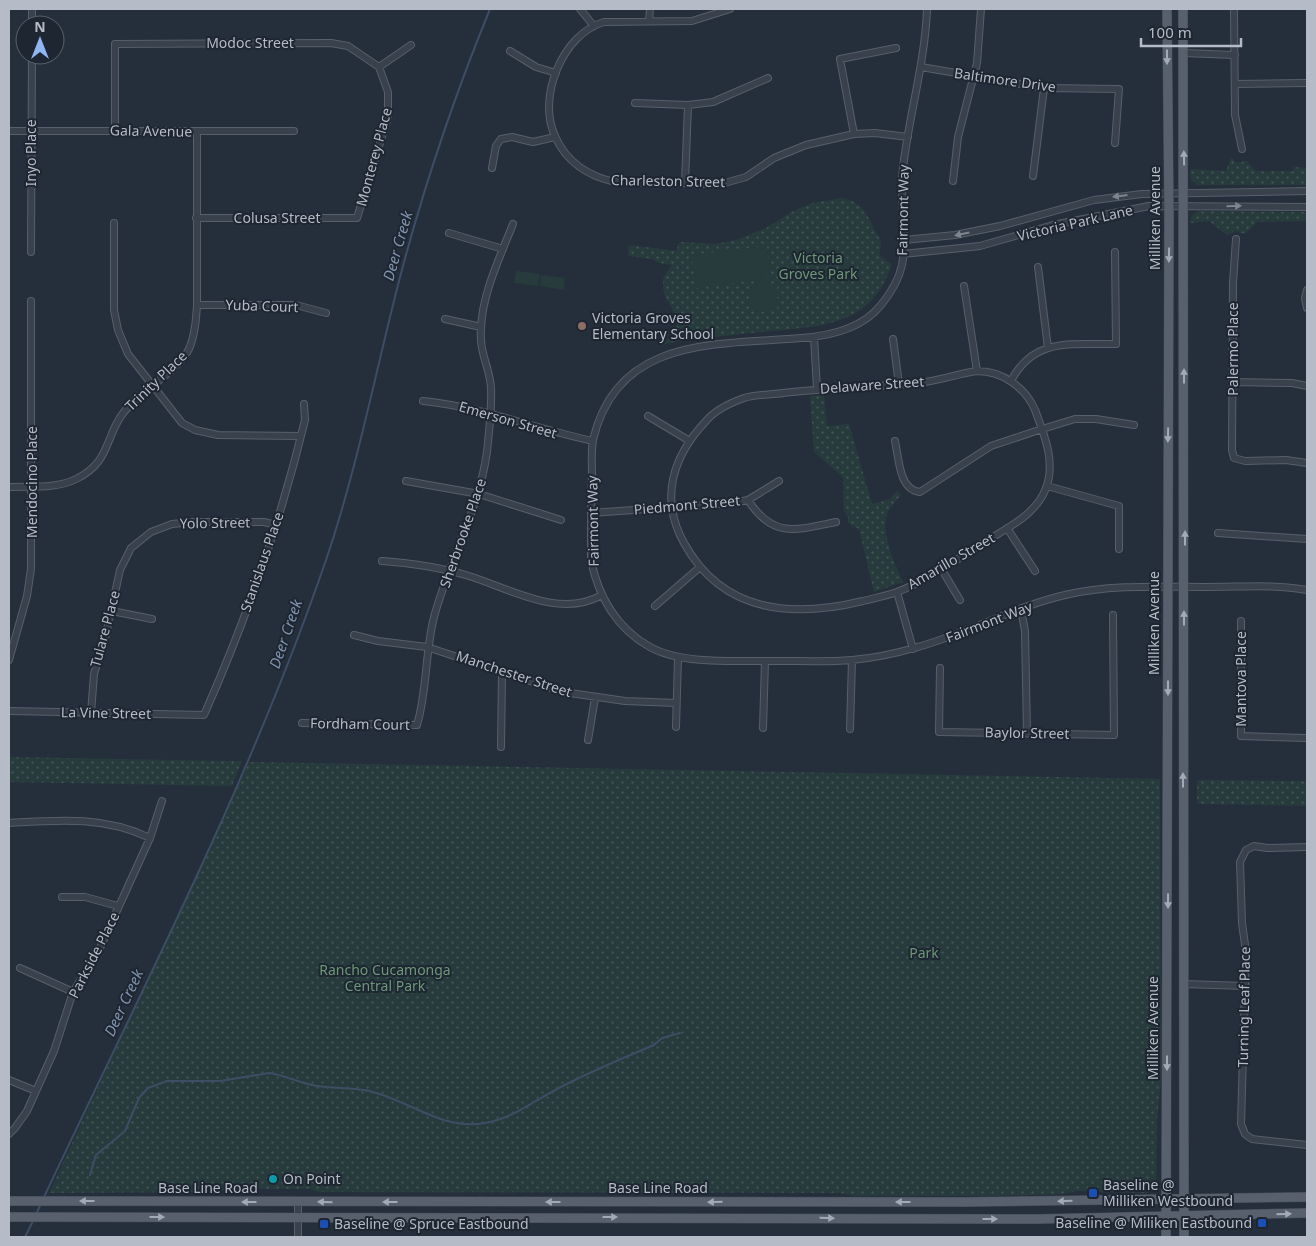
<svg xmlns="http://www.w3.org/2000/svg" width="1316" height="1246" font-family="'Noto Sans',sans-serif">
  <defs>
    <pattern id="grass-dots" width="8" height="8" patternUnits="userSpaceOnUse" patternTransform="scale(1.25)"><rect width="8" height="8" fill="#273b3d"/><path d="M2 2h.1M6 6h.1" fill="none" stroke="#445558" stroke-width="1.8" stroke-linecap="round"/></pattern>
  </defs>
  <rect width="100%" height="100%" fill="#252f3c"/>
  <path fill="url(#grass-dots)" d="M1231,158l6,5 10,-2 9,10h37l1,-4 13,1v17h-109l-7,-5 -1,-11 36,2z
    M843,198c18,4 24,15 31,31 1,3 5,7 6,10 4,14 -9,13 12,25 -20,61 -67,62 -121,67 -30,3 -59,6 -88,9l-22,5c36,-27 0,-36 2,-63 0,-7 5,-11 9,-17l-13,-2 -6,-4 -25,-3 1,-11 48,6 1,-7 4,-2 33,2 21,-4 30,-12 27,-17 19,-8z
    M1198,211l109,1v9l-50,1 -12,12 -10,-3 -8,4 -18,-14 -19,2 2,-8z
    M824,395l3,31 22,-2 23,80 18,-5 7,-8 4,4c-4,5 -9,10 -12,15 -11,18 6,55 14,72l-29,10 -15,-63 -11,-6v-6l-4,-6 -1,-34 -29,-25 -4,-56z
    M9,757l219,4h14l-10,25 -223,-4z
    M249,762l911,17 1,300 -4,40 -1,67 -8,7 -71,-2 -16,3 -65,2h-142l-14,-3 -522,-1 -7,-3h-76l-24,3 -162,1z
    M1197,780l110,1v25l-110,-2z"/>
  <path fill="#273b3d" d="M767,246l4,32 -75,10 -5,-33z
    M840 273a9 9 0 1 1 18 0a9 9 0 1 1-18 0Z
    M516,271l24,3 -2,12 -24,-3z
    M541,275l24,3 -1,12 -24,-4z
    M761,281l16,4 1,22 -5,4 -19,1 -5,-8 -1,-13 8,-9z"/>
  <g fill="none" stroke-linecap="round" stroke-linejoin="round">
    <path stroke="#3c4d64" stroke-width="2" d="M90,1175l6,-20 29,-24 14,-33 9,-10 19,-7h53l49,-8c15,2 28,9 43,12 19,4 39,2 57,6 40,9 73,40 116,32 26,-4 49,-22 72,-34 32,-17 64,-30 97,-44l8,-7 18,-5
      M44,1197c99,-210 207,-418 282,-637 31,-91 49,-186 73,-279 24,-92 55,-184 91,-272
      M36,1215l5,-12
      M25,1237l9,-18"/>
    <g stroke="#575f6a" stroke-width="8">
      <path id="minor" d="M580,9l13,16
        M730,9l-38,12 -88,1c-42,12 -67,76 -49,114 11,26 34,41 61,46l105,2 25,-7 28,-19 32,-13 48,-11 21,-1 33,4
        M927,9c-2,54 -18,106 -24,159 -4,32 5,65 -1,97 -3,14 -12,29 -21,40 -19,24 -51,31 -80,33 -84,7 -184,-2 -208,102 -2,11 -1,24 -1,35 -1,28 -1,56 -1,85 7,36 26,69 59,87 34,19 94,13 132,14 23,0 47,1 70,-1 21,-2 42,-6 62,-12 51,-13 99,-41 151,-53 47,-11 97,-8 144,-8 33,0 66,-3 98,3
        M1234,9l1,106 7,34
        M649,21l1,-12
        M32,25v-16
        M510,51l26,16 20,6
        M1183,53l52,2
        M379,67l32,-22
        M921,67l123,21 75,1 -4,54
        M1235,84l72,-1
        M635,103l53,2 25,-3 55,-24
        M9,131h285
        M115,131v-87l216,-1 17,3 31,21
        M854,134l-14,-75 56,-11
        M492,168l4,-22 5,-7 11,-2 21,5 22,-5
        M1033,176l11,-88
        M953,181l5,-44 19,-74 4,-54
        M685,183l3,-78
        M196,218h161l31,-101v-25l-9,-25
        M114,223v87l4,20 10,24 54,69 13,7 23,5 83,1
        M449,233l54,16
        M1236,239l-3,44 -1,167 2,8 11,3 41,-1 21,3
        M904,240l51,-5 45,-9 94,-26 48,-6 165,-3
        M31,252l1,-197
        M903,254l77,-8 73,-21 96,-19 158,1
        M1038,267l10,81
        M964,286l13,85
        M1307,290l-2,8 2,10
        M197,305h99l30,8
        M445,319l36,8
        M814,337l3,52
        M893,339l6,45
        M977,371c25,0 48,16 58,39 9,24 21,52 11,78 -10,28 -43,42 -66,57 -27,17 -54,36 -83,47 -11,4 -23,6 -34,9 -70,17 -140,13 -179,-58 -25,-45 -11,-87 22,-122 9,-11 24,-18 38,-23 12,-4 27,-3 39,-5 45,-5 90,-6 135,-10 20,-2 39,-9 59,-12z
        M1011,381c23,-45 63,-36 105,-37l-1,-92
        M1233,382l59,1 15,3
        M423,401c59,6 113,28 170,40
        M648,416l40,24
        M895,441c4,18 4,49 25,51l71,-46 51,-17 33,-10h21l38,6
        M406,481l73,13 82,26
        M1047,486l72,20v43
        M9,487c22,-1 47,2 67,-8 33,-16 29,-39 45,-63 16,-24 57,-44 68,-67 6,-14 7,-29 8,-44v-173
        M748,500c25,39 49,30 88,22
        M591,513l142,-10 15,-3 31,-19
        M1007,528l28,43
        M1218,533l89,6
        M382,561c30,2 58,6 87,15 42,13 90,43 133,19
        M942,570l18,30
        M897,592l16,57
        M655,606l45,-39
        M1021,609l4,22 2,102
        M112,611l40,8
        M1241,621v115l66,2
        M354,635l24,6 49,6 136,45 62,9 51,2
        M9,660l18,-64 4,-27v-268
        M940,668l-1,64 175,3 -1,-120
        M9,711l195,4c42,-95 77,-195 101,-295l-1,-16
        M91,713l3,-39 11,-35 15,-69 11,-22 20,-16 21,-8 21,-2h71l12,3
        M302,723l115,2c10,-33 8,-72 17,-108 15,-56 45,-107 53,-165 2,-20 5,-43 4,-64 -1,-20 -12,-35 -10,-59 1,-35 19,-72 32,-105
        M676,727l2,-70
        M763,728l2,-67
        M850,729l2,-69
        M588,740l7,-42
        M501,747l1,-74
        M9,823c50,-3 95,-7 141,15
        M1307,847l-40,1 -13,-2 -8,4 -6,12 2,61 4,29 -5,172 4,10 7,5 55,6
        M62,897h23l33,9
        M20,968l53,24
        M1183,984l63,2
        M9,1080l27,11
        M9,1134l6,-6 12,-17 27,-60 19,-59 27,-44 50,-110 12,-37
        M298,1202v35"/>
    </g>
    <g stroke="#424a55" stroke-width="10">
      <path id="major" d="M1183,9l1,1228
        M9,1201l956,1 342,-5
        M9,1217l1029,2 269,-6
        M1166,1237l3,-1021 -2,-207"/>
    </g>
    <use href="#minor" stroke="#39414c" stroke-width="6"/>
    <use href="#major" stroke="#57606c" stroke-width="9"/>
  </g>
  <defs><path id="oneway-solid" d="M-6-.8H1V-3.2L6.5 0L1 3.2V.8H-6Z" transform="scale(1.25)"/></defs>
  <g fill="#a2aab5">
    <use href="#oneway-solid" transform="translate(1167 57) rotate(90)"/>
    <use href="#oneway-solid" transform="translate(1184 158) rotate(-91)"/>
    <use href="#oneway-solid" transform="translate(1169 255) rotate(91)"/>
    <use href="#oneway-solid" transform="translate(1184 376) rotate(-90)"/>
    <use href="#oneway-solid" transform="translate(1168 435) rotate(91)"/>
    <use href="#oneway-solid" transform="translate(1185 538) rotate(-90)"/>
    <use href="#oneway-solid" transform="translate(1184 618) rotate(-90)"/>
    <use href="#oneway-solid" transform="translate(1168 688) rotate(90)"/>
    <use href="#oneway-solid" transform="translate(1183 780) rotate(-90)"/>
    <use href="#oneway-solid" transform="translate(1168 901) rotate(90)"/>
    <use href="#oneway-solid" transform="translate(1167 1063) rotate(90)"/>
    <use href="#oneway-solid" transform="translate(87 1201) rotate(-180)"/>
    <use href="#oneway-solid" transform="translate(1065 1201) rotate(178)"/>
    <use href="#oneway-solid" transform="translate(249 1202) rotate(-180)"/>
    <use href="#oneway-solid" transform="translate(325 1202) rotate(-179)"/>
    <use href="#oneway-solid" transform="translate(390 1202) rotate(180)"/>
    <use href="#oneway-solid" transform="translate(553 1202) rotate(-180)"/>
    <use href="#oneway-solid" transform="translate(715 1202) rotate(179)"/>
    <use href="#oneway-solid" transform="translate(903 1202) rotate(180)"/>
    <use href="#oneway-solid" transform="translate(1284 1214) rotate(-1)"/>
    <use href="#oneway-solid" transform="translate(157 1217)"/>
    <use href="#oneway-solid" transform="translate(610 1217)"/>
    <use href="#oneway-solid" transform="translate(827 1218) rotate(1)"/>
    <use href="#oneway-solid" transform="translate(990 1219)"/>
  </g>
  <g fill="#7d8590">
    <use href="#oneway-solid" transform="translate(1120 196) rotate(173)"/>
    <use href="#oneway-solid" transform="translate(1234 206) rotate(-1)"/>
    <use href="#oneway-solid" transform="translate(962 234) rotate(168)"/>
  </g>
  <circle fill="#8d6e63" stroke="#1e2631" stroke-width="2" cx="582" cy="326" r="5"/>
  <circle fill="#0f9aa8" stroke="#1e2631" stroke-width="2" cx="273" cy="1179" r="5"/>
  <g fill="#1a4fb4" stroke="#1e2631" stroke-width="2">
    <rect x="1088" y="1188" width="10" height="10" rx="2.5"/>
    <rect x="1257" y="1218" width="10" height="10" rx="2.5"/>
    <rect x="319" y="1219" width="10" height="10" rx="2.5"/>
  </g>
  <g text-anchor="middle" stroke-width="4" stroke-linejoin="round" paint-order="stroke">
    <g font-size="14" fill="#b5bcc7" stroke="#1e2631">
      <text x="250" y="48">Modoc Street</text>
      <text transform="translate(1005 80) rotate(8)" y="5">Baltimore Drive</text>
      <text transform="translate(151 131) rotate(1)" y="5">Gala Avenue</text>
      <text transform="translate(31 153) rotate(-90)" y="5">Inyo Place</text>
      <text transform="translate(374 157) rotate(-75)" y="5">Monterey Place</text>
      <text transform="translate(668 181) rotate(1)" y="5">Charleston Street</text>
      <text transform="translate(903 210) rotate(-89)" y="5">Fairmont Way</text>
      <text x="277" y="223">Colusa Street</text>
      <text transform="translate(1155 218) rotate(-90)" y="5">Milliken Avenue</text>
      <text transform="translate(1075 223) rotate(-13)" y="5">Victoria Park Lane</text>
      <text transform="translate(262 306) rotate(2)" y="5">Yuba Court</text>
      <text transform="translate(1233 349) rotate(-90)" y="5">Palermo Place</text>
      <text transform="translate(156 381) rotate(-44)" y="5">Trinity Place</text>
      <text transform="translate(872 385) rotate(-4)" y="5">Delaware Street</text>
      <text transform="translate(508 420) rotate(16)" y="5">Emerson Street</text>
      <text transform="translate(32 482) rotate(-90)" y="5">Mendocino Place</text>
      <text transform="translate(687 505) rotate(-5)" y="5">Piedmont Street</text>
      <text transform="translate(593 521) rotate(-91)" y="5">Fairmont Way</text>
      <text transform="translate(215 523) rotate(-1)" y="5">Yolo Street</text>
      <text transform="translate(463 533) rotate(-71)" y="5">Sherbrooke Place</text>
      <text transform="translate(951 561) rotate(-30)" y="5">Amarillo Street</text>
      <text transform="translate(262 562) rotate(-71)" y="5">Stanislaus Place</text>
      <text transform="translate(989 622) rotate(-21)" y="5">Fairmont Way</text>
      <text transform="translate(1154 623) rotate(-90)" y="5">Milliken Avenue</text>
      <text transform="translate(105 629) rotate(-75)" y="5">Tulare Place</text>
      <text transform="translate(514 674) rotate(18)" y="5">Manchester Street</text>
      <text transform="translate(1241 679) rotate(-90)" y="5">Mantova Place</text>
      <text transform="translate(106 713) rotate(1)" y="5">La Vine Street</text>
      <text transform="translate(360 724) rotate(1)" y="5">Fordham Court</text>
      <text transform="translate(1027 733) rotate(1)" y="5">Baylor Street</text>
      <text transform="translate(94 955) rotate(-63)" y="5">Parkside Place</text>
      <text transform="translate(1244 1007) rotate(-89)" y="5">Turning Leaf Place</text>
      <text transform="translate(1153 1028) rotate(-90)" y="5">Milliken Avenue</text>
      <text x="208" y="1193">Base Line Road</text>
      <text x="658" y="1193">Base Line Road</text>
    </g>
    <g font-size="14" fill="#6d9777" stroke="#1e2631">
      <text x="818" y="263">Victoria<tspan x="818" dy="16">Groves Park</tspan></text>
      <text x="924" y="958">Park</text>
      <text x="385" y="975">Rancho Cucamonga<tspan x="385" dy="16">Central Park</tspan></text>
    </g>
    <g font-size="14" fill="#b5bcc7" stroke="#1e2631" text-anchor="start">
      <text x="592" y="323">Victoria Groves<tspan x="592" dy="16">Elementary School</tspan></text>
      <text x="283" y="1184">On Point</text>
      <text x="1103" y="1190">Baseline @<tspan x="1103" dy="16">Milliken Westbound</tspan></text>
      <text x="1252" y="1228" text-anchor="end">Baseline @ Miliken Eastbound</text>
      <text x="334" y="1229">Baseline @ Spruce Eastbound</text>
    </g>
    <g font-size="15" font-style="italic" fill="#7e93ad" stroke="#1e2631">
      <text transform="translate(398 246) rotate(-74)" y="5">Deer Creek</text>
      <text transform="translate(286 634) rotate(-71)" y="5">Deer Creek</text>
      <text transform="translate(124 1003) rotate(-65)" y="5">Deer Creek</text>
    </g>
  </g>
  <rect width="1316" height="1246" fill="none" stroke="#b5bcc7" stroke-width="20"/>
  <g transform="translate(40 40)"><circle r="24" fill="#1e2631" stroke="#5a626d"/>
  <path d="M0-4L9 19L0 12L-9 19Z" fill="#90b6f1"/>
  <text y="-8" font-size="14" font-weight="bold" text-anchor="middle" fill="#b5bcc7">N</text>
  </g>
  <path d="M1141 38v8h100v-8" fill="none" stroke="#b5bcc7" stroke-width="2.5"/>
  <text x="1148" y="38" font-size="15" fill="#b5bcc7" stroke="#1e2631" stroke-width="4" paint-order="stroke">100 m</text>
</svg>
